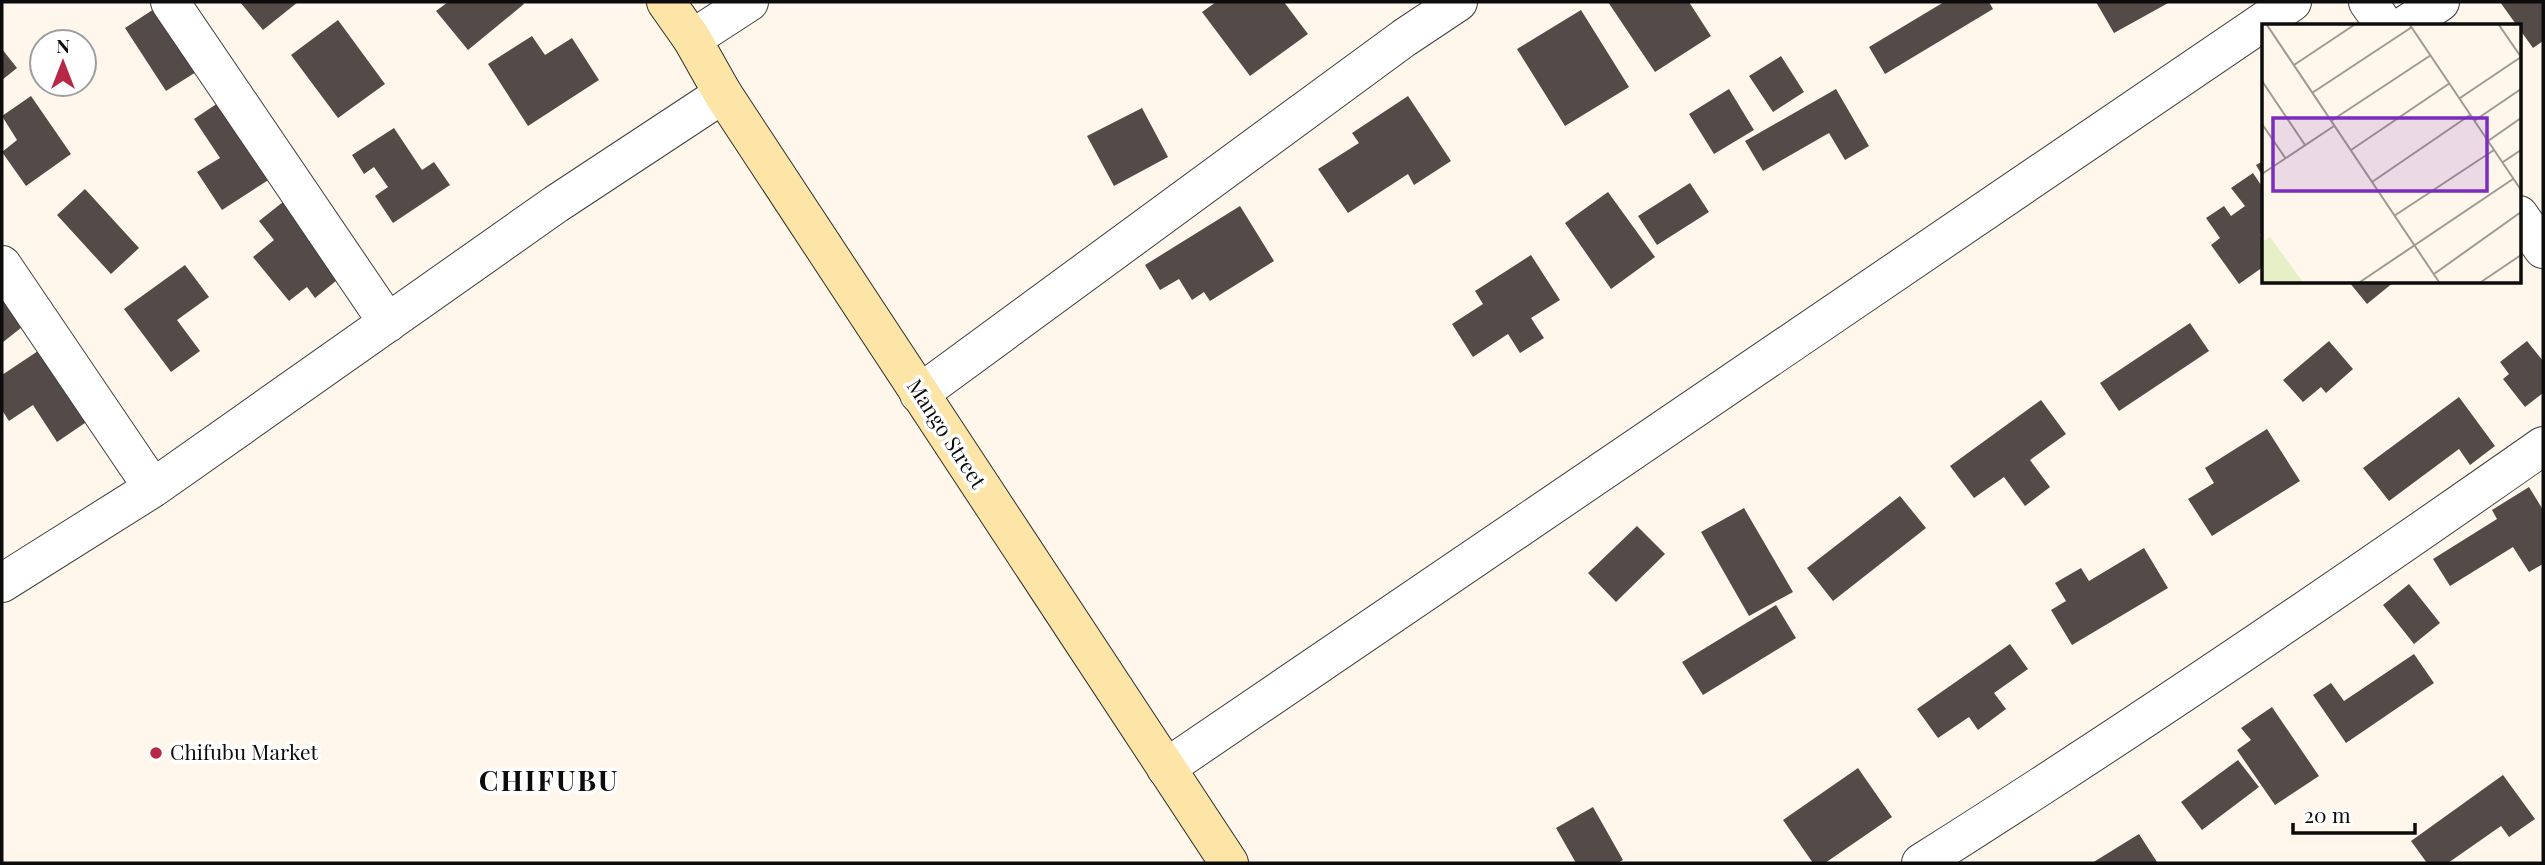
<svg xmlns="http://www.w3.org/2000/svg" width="2545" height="865" font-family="'Playfair Display',serif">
  <rect width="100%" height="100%" fill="#fff7eb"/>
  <path fill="#544b48" d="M240,2h58l-35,28z
    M448,2h74l2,2 -56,46 -32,-39z
    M1216,2h68l24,32 -58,42 -48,-64z
    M1608,2h81l22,34 -56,36z
    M1944,2h45l4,7 -108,65 -16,-27z
    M2096,2h74l-56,31z
    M2500,2h43v39l-10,7z
    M154,9l61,51 -49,31 -41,-63z
    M1581,10l48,77 -64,39 -48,-77z
    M338,20l47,64 -47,34 -47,-63z
    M532,36l13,19 27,-17 27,42 -71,46 -40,-62z
    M2,49l15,19 -15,12z
    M1781,56l23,36 -31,20 -24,-36z
    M1729,89l25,41 -40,24 -25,-40z
    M1836,89l33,57 -24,14 -16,-27 -66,38 -18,-30z
    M233,93l51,77 -62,40 -25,-38 23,-14 -26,-39z
    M31,96l40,58 -45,32 -24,-34 15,-12 -15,-24z
    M1408,96l43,65 -37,24 -6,-11 -60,39 -30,-44 41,-26 -7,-10z
    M1142,108l26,49 -54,29 -27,-50z
    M394,128l28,42 12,-8 16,23 -57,38 -18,-27 13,-9 -14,-20 -10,7 -12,-19z
    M2263,161v16l-7,-12z
    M2253,173l10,15v45l-3,2 3,5v27l-24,17 -28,-39 9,-7 -14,-20 18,-12 7,10 14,-10 -14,-18z
    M1690,183l19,29 -52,33 -19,-29z
    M85,189l54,59 -28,26 -54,-59z
    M1608,192l47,65 -44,32 -46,-66z
    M288,198l59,74 -32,26 -8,-11 -18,14 -36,-44 21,-17 -15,-19z
    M1240,206l34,55 -64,40 -6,-9 -12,8 -13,-21 -19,11 -15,-25z
    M1531,255l29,45 -29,18 13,20 -24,15 -12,-19 -35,23 -21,-33 31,-20 -8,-13z
    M185,265l24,32 -32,23 23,31 -29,21 -47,-63z
    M2,271l25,52 -25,20z
    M2349,282h45l-27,22z
    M2190,323l19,28 -90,60 -19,-28z
    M56,339l48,71 -47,32 -24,-37 -24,16 -7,-11v-35z
    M2329,341l24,28 -27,24 -5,-6 -18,15 -20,-22z
    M2527,341l16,20v32l-18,14 -22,-28 6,-5 -9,-12z
    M2459,397l36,49 -25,19 -11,-16 -70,52 -26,-33z
    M2041,400l25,34 -36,26 20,27 -25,19 -21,-29 -30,21 -24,-32z
    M2267,429l33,52 -88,55 -24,-37 26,-16 -9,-15z
    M2529,487l14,23v54l-14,8 -16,-25 -63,39 -17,-27 64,-40 -5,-9z
    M1900,496l26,32 -93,73 -26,-33z
    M1744,508l49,84 -44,24 -48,-84z
    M1637,526l28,28 -49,48 -28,-29z
    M2144,548l24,40 -96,57 -21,-35 15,-9 -11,-18 26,-15 8,13z
    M2409,584l31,39 -26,21 -31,-39z
    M1776,605l20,33 -93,57 -21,-33z
    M2010,644l18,25 -34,24 12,16 -28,21 -9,-13 -31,21 -21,-29z
    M2414,654l20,29 -88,60 -33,-48 18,-12 13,18z
    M2272,707l47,69 -44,29 -38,-55 14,-10 -10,-12z
    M2238,760l21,27 -57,43 -21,-28z
    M1858,768l34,49 -67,46h-12l-30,-43z
    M2503,775l32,44 -26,18 -8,-11 -53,37h-21l-16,-22z
    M1593,807l30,53 -5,3h-42l-20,-35z
    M2139,834l18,28 -65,1z"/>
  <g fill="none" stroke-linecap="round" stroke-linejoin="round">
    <g stroke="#3f3f3f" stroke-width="40">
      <path id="minor" d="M170,2l218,321
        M2368,2l17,24
        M2404,26l36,-24
        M692,39l57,-37
        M2519,215l24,34
        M2,265l151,223
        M919,394l485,-356 54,-36
        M2,583l151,-95 403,-284 167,-110
        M1166,768l1126,-766
        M1921,863c211,-133 418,-274 622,-417"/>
    </g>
    <g stroke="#2e2e2e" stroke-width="40">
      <path id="secondary" d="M666,2l26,37 31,55 506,769"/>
    </g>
    <use href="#minor" stroke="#fff" stroke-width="38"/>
    <use href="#secondary" stroke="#fde5a7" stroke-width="38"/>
  </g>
  <circle fill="#b72846" stroke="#fff" stroke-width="2.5" cx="156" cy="753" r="7"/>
  <g text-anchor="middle" stroke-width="7" stroke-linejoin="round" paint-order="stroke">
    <g font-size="21" fill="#0c0c0c" stroke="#fff">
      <text transform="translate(946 434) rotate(57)" y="7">Mango Street</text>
    </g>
    <g font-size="21" fill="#0c0c0c" stroke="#fff" text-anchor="start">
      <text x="170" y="760">Chifubu Market</text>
    </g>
    <g font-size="28" font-weight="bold" letter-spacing="2" fill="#0c0c0c" stroke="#fff">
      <text x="549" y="791">CHIFUBU</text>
    </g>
  </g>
  <g transform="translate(2262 24)">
    <rect width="259" height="259" fill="#fff7eb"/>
    <path d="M8,213l32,44 -2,1h-38v-40z" fill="#e7efc7"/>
    <path fill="none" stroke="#9e9992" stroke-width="2" d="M5,1l172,257M148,1l111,165M237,1l22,32M32,41l60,-40M0,57l43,64M50,69l100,-66M198,74l61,-41M69,97l100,-66M212,97l47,-32M0,100l24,35M226,117l33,-23M89,126l99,-67M241,138l18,-12M0,150l72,-48M110,158l98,-67M132,192l100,-66M172,250l87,-62M98,258l153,-103M219,258l40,-27"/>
    <path fill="#7b2cbf" fill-opacity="0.15" stroke="#7b2cbf" stroke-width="3.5" d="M11,94h214v73h-214z"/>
    <rect width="259" height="259" fill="none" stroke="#0c0c0c" stroke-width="3.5"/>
  </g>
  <rect width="2545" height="865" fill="none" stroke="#0c0c0c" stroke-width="7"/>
  <g transform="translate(63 63)"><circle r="33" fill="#ffffff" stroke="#9e9e9e" stroke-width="2"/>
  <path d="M0-5L12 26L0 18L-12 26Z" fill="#b72846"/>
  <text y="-10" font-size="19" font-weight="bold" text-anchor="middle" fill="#0c0c0c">N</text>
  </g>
  <path d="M2293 823v10h122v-10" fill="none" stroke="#0c0c0c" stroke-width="3.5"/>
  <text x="2304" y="823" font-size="21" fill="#0c0c0c" stroke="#ffffff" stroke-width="5" paint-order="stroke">20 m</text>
</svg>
